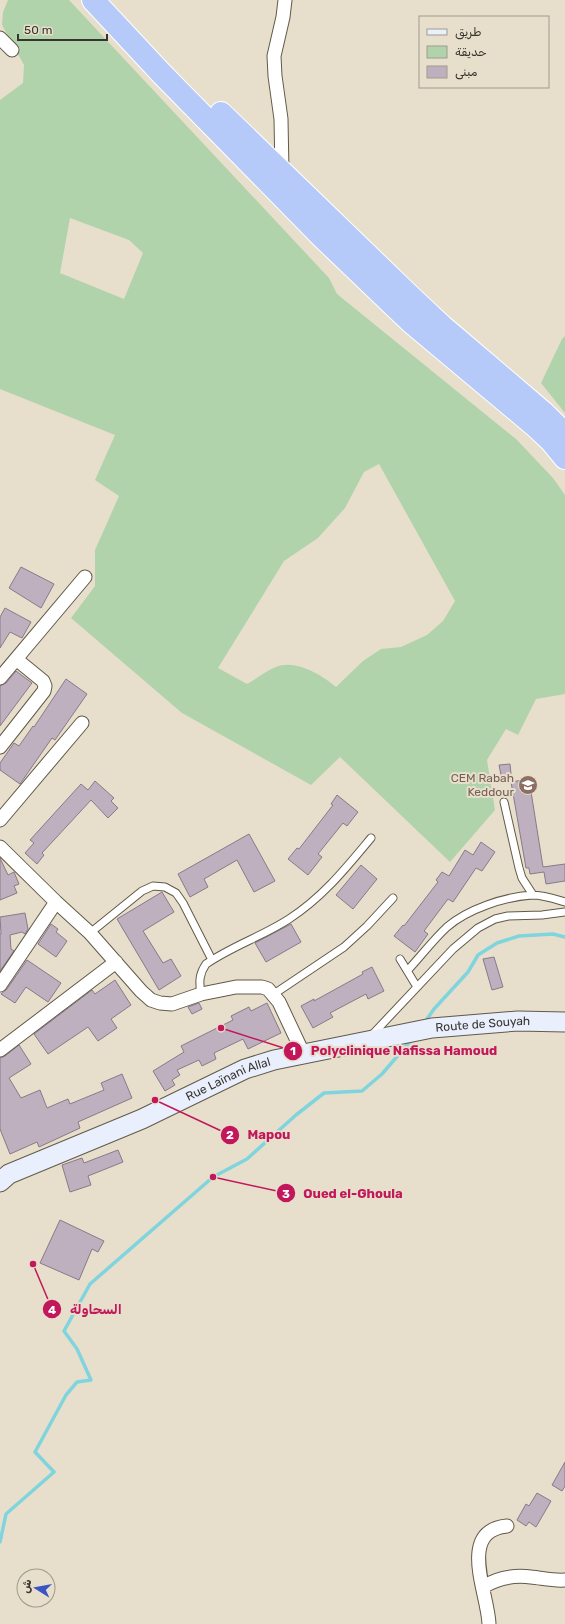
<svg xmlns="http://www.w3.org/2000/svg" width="565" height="1624" font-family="Rubik,'Noto Sans Arabic',sans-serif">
  <rect width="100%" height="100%" fill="#e7dfcb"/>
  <path fill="#b1d3ab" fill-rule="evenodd" d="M8,0h61l260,278 8,16 179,145 37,39 12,17v199l-29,5 -18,36 -12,-6 -19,31 8,50 -45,52 -110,-105 -29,28 -129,-72 -111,-95 24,-32v-36l24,-54 -24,-16 20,-45 -115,-46v-289l23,-17 1,-18 -22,-40 1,-13zM70,218l59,22 14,13 -19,46 -64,-26zM379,464l76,137 -12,20 -16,14 -26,12 -20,2 -18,12 -27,26c-14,-12 -41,-28 -60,-20 -10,4 -20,12 -29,17l-29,-16 66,-107 34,-23 27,-30 19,-36z
    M565,336v77l-24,-30 21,-44z"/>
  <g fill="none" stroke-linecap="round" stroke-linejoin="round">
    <path stroke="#80d4de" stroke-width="3.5" d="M425,1022l9,-13 34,-37 10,-17 19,-12 22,-7 34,-2 12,3
      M0,1542l6,-28 48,-42 -19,-20 31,-57 11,-13 14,-2 -14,-31 -13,-18 26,-47 123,-107 34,-18 49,-44 28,-22 38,-2 20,-17 31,-36"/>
  </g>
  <path fill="#bfb0c0" stroke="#887a88" d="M21,567l33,17 -13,24 -32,-20z
    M5,608l26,14 -9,16 -12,-6 -10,16v-31z
    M16,671l16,12 -32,43v-40l6,-3z
    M66,679l21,15 -32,46 -3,-2 -32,46 -20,-14v-7l14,-20 5,3 14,-20 1,1z
    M510,764l1,10 -10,1 -2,-10z
    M529,779l14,88 22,-3v17l-19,3 -2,-12 -14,2 -1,-6h-3l-15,-86z
    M95,781l19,17 -3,3 7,7 -10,10 -17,-18 -49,53 2,2 -7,9 -12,-11 9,-10 -4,-3 51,-56 7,6z
    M337,795l21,17 -11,14 -4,-3 -25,31 4,3 -14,18 -20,-16 9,-11 2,1 34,-44 -2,-1z
    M249,834l26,47 -21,11 -17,-32 -33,19 4,8 -18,10 -12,-23z
    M481,842l14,10 -13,19 -6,-3 -23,34 -5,-3 -24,32 4,3 -13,18 -21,-16 9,-11 1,1 34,-44 -2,-2 6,-8 7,4 16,-26 8,5z
    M0,858l8,17 6,-3 5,12 -5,2 3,7 -17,7z
    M361,865l16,14 -24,30 -17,-14z
    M162,892l12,20 -31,19 20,32 8,-4 10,17 -22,14 -42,-71z
    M25,913l3,16 -3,5 -3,-2 -12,3 1,14 3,2 -14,20v-37h1l-1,-17z
    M51,924l7,5 -2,3 11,9 -11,16 -18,-13z
    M291,924l10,18 -35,20 -11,-19z
    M494,957l9,30 -11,3 -9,-31z
    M27,960l34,23 -13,19 -22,-15 -11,16 -14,-9 6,-5z
    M372,967l12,24 -16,8 -2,-5 -36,19 3,4 -20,11 -12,-22 13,-7v2l49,-27 -1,-2z
    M115,980l16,25 -20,14 6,9 -19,13 -10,-14 -40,27 -14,-20 58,-44 3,4z
    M199,1003l3,6 -10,5 -4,-7z
    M267,1003l14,30 -33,16 -5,-10 -29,14 2,6 -14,7 -3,-6 -22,10 3,5 -8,5 3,5 -10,6 -12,-20 31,-19 -3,-6 52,-26 -2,-4 18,-9 2,4z
    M19,1045l12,19 -22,14 12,20 19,-8 7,18 21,-9 2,5 34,-14 -3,-7 21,-9 10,24 -54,24 2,6 -41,19 -2,-5 -27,12 -10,-25v-71l5,-2z
    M118,1150l5,12 -35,14 3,9 -21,7 -8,-27 20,-7 2,5z
    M60,1220l44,21 -6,11 -6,-3 -13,31 -39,-17z
    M565,1462v24l-3,5 -10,-6z
    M537,1493l14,8 -15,26 -7,-5 -3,4 -9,-6 9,-16 3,2z"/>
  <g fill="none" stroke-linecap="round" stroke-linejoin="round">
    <g stroke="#615a49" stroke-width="9">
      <path id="lane" d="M504,802l15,66 3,10 11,17
        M90,933l52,-42 11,-5 12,1 11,6 7,10 29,57
        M400,959l17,28
        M408,970c13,-14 25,-30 39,-43 21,-18 57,-30 85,-32 11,0 23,4 33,7
        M201,994c-2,-12 -2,-20 5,-30 26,-18 57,-28 83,-45 34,-22 57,-51 82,-81
        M274,994l70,-47 23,-21 26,-28
        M371,1036l82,-87 25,-21 17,-9 13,-3 34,-1 23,-3"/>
    </g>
    <g stroke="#615a49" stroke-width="15">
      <path id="street" d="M0,38l12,12
        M282,172l-1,-53 -6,-43 -1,-20 9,-39 2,-17
        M0,678l85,-101
        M0,747l44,-56 1,-5 -2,-5 -27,-22
        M0,820l82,-97
        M0,847l56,55 34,31 51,58 10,9 9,3 12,1 29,-10 35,-7h26l6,2 11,13 24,51
        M0,985l56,-83
        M0,1050l116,-88
        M483,1587c14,-9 31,-12 48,-10 11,1 22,4 34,3
        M489,1624c-1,-31 -32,-93 18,-98"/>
    </g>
    <g stroke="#615a49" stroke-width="21">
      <g id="secondary">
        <path id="s1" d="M0,1182l9,-8 133,-55 103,-50 29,-9 158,-32 86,-7 47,1"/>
      </g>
    </g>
    <g stroke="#fff" stroke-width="24">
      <path id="highway" d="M93,0l69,74 160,163 71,68 19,18 123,103 16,15 14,17
        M221,113l190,184 31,29 102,87 21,21"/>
    </g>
    <use href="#lane" stroke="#fff" stroke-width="7"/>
    <use href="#street" stroke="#fff" stroke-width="13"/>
    <use href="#secondary" stroke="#e9effd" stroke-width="19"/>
    <use href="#highway" stroke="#b6caf9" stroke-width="22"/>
  </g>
  <defs>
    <g id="school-disc" transform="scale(1)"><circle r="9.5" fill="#8d6e63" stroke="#e7dfcb"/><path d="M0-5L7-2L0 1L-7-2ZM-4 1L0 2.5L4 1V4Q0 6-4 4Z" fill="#fff"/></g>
  </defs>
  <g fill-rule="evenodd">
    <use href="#school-disc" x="528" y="785"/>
  </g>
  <g text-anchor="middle" stroke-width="4" stroke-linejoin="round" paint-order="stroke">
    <g font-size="12" fill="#785e54" stroke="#e7dfcb" text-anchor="end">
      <text x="514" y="782">CEM Rabah<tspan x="514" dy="14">Keddour</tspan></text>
    </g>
    <g font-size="12" fill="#38352e" stroke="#e7dfcb">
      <text dy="4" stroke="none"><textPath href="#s1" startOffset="513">Route de Souyah</textPath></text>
      <text dy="4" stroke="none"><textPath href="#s1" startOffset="251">Rue Laïnani Allal</textPath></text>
    </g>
  </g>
  <path fill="none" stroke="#c2185b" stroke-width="1.5" d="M221 1028L293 1051M155 1100L230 1135M213 1177L286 1193M33 1264L52 1309"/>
  <g fill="#c2185b" stroke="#e7dfcb" stroke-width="1.5">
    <circle cx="221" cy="1028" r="4"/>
    <circle cx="155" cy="1100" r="4"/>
    <circle cx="213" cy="1177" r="4"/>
    <circle cx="33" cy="1264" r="4"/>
    <circle cx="293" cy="1051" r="10"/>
    <circle cx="230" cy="1135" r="10"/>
    <circle cx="286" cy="1193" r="10"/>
    <circle cx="52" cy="1309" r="10"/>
  </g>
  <g font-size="12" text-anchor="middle" font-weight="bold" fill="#fff">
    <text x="293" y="1055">1</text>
    <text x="230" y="1139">2</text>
    <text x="286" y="1198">3</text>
    <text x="52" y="1314">4</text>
  </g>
  <g font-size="13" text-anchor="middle" font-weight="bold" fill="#c2185b" stroke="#e7dfcb" stroke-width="4" stroke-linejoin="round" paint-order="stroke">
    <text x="404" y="1055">Polyclinique Nafissa Hamoud</text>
    <text x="269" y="1139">Mapou</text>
    <text x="353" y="1198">Oued el-Ghoula</text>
    <text x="96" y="1314">السحاولة</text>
  </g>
  <rect x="419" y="16" width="130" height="72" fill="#e7dfcb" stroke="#a19b8c"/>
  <rect x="427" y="29" width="20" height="6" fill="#e9effd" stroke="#a19b8c"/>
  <text x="455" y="36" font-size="12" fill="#38352e">طريق</text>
  <rect x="427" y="46" width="20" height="12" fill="#b1d3ab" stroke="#a19b8c"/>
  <text x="455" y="56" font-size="12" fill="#38352e">حديقة</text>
  <rect x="427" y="66" width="20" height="12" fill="#bfb0c0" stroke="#a19b8c"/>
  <text x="455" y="76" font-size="12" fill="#38352e">مبنى</text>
  <g transform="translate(36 1588) rotate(281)"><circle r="19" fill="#e7dfcb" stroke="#a19b8c"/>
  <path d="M0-3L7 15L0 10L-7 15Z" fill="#3b53c5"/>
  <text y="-6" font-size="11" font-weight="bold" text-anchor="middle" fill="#38352e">ش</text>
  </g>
  <path d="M18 34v6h89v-6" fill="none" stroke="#38352e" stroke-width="2"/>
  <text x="24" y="34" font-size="12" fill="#38352e" stroke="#e7dfcb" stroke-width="3" paint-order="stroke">50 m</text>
</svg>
